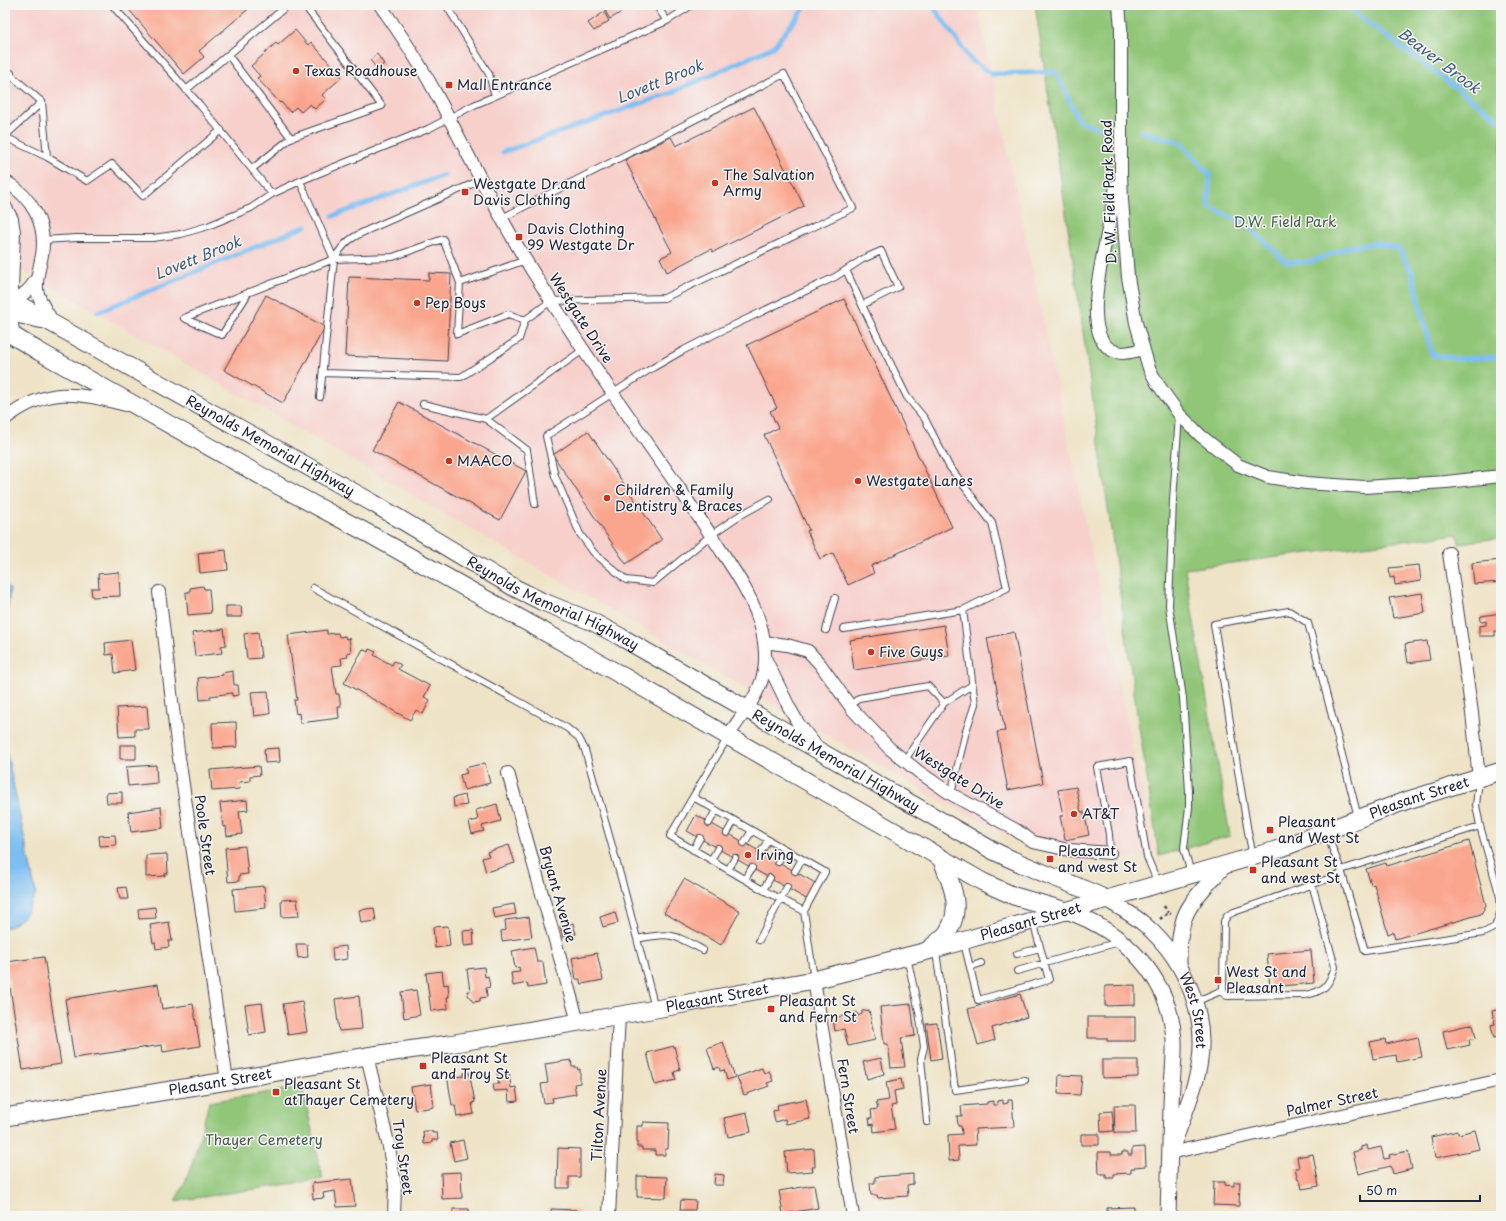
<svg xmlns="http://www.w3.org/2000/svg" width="1506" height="1221" font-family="'Playpen Sans',sans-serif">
  <rect width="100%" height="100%" fill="#f6f6f2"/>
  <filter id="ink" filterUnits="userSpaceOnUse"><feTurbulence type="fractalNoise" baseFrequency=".025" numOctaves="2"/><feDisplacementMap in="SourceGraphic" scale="8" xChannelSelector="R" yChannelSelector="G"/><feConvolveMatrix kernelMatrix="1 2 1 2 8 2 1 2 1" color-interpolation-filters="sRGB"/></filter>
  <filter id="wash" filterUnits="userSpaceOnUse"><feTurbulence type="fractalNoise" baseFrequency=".012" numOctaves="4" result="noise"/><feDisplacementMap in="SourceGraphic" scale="16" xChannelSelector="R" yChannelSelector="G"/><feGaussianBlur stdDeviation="0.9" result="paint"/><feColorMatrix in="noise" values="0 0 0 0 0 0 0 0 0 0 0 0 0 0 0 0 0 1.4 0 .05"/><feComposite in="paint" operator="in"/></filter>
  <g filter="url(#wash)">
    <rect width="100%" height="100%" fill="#eee3c6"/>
    <path fill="#f7d0cc" d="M5,5h972l178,849 -73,8 -63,-20 -89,-47 -823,-477 -102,-57z"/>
    <path fill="#91c678" stroke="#5a745a" d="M1035,5h466v533l-42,5 -2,-9 -272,35 45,267 -71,20 -21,-136 -67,-473z
      M302,1087l21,92 -148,22c18,-29 25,-66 34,-99z"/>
    <path fill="#7bbef1" stroke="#4e7096" d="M5,584l5,5 -5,42z
      M5,744l31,150 -12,23 -15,10h-4z"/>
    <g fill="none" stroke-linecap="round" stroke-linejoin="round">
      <path stroke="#7bbef1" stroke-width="5" d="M932,5l39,55 21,14 64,-2 23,49 23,8
        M1344,5l157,116
        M1141,132l39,10 30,33 -2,31 40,20 38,36h25l38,-15 29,-4 21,6 13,23 20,83 28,4 38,-2 3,-2
        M503,152l168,-59 102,-46 34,-42
        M333,216l111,-41
        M98,312l208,-86"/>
    </g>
    <g id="blocks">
      <path fill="#faa68e" d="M125,5h128l-54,46 5,6 -20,17z
        M614,5h7l4,5 -15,9 -5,-8z
        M604,12l5,9 -15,10 -6,-8z
        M295,30l13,15 3,-3 31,35 -20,18 4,4 -11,10 -5,-5 -9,8 -5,-5 -6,5 -9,-10 -1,1 -23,-25 3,-2 -9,-10 25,-23 2,2z
        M377,54l7,10 -7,5 -7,-9z
        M754,107l50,99 -91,46 -2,-3 -44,23 -7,-14 12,-6 -47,-92 46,-23 5,9z
        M429,273l22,1 -4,87 -102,-5 4,-79 80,3z
        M266,295l59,32 -42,76 -59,-33z
        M844,299l108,228 -81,39 3,7 -26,12 -15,-32 -13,6 -13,-28 2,-1 -45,-95 14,-7 -8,-17 7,-3 -30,-63z
        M399,402l127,69 -26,49 -128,-70z
        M588,431l74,109 -36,24 -73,-109z
        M226,550l2,20 -28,3 -2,-20z
        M1501,560v22l-27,2 -2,-21z
        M1419,565l2,16 -26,4 -1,-8 -4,1 -1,-10z
        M119,572l1,24 -28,1 -1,-9h8l-1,-14z
        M203,586l1,3h5l2,24 -23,2 -2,-23h4v-4z
        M1422,593l3,20 -32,5 -4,-20z
        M226,606h15l1,11h-16z
        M1501,613v18h-6v5h-16v-10l7,-1v-4l-4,1 -2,-1 1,-5z
        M944,625l5,31 -95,14 -4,-30z
        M224,629l2,16 -5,1 1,7 -27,3 -3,-23z
        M327,630v4l11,-1 1,4 6,-1 1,3 3,-1 2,14 -4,1 1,4 -7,1 1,7 -10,1 4,28h3l2,13h-3l1,11 -39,5 -1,-10 -3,1 -2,-14h3l-9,-65z
        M258,632l3,26 -14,1 -3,-25z
        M1014,632l29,151 -35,7 -11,-58 8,-1 -18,-93z
        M131,640l4,30 -20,3 -2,-19 -7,1 -1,-12z
        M1427,641l3,19 -22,3 -3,-19z
        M363,649l5,3 1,-3 7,3 -2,3 18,10 2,-4 7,4 -3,4 32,17 -6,11 6,3 -7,14 -7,-4 -6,10 -66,-37z
        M233,671l1,14h4l1,10 -7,1v-3l-22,3v3l-10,1 -2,-22 25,-3 -1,-2z
        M268,691l2,23 -16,2 -3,-24z
        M147,706l2,23h-14v7l-16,1 -2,-29z
        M236,722l1,25 -24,1 -1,-25z
        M120,745h16v14h-16z
        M279,748l1,14 -15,1 -1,-14z
        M485,763l5,20 -26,7 -4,-15 7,-2 -2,-5z
        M156,765l1,18 -29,3 -2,-19z
        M259,766l1,9 -10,1v5l-11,1 1,7 -28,2 -2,-21z
        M1076,787l5,25h3l5,23 -24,5 -5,-24h3l-5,-26z
        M122,792v11h-15l-1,-10z
        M465,795l2,10 -13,2 -1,-9z
        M247,800l1,10 -9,1 3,23 -15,2 -1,-10 -3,1 -3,-24z
        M497,804l4,17 -19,5 2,5 -12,3 -3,-12 9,-2 -2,-10z
        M161,807l2,21 -32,4 -3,-20z
        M696,815l121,69 -9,16 -121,-69z
        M115,835l1,10 -16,1 -1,-10z
        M1469,841l17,64 -5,9 -86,25 -2,-7 -5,2 -14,-50 -3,1 -5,-16 20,-6 1,3z
        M509,845l6,18 -29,9 -4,-14 7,-2 -2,-4z
        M245,846l3,28 -9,1v6l-11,1 -3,-34z
        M167,854l1,19 -3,1v2l-19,1v-22z
        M684,879l56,32 -19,34 -57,-32z
        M264,886l2,22 -31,3 -2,-22z
        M126,887l2,12h-8l-2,-11z
        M297,899l2,17 -17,1 -1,-17z
        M514,904l2,10 -22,4 -2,-10z
        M155,907l1,11 -17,1 -1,-10z
        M374,908l2,13 -15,2 -2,-13z
        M615,912l3,11 -15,4 -3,-10z
        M529,917l3,20 -30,4 -1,-10 5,-1 -1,-10z
        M169,922l3,19h-4l1,6 -13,2 -1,-7 -2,1 -3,-18z
        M573,923l3,11 -13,3 -3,-11z
        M448,926l2,20 -15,2 -2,-21z
        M473,930l1,15 -10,1 -1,-15z
        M296,944h11l1,13 -10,1z
        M346,946l1,13 -14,2 -1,-13z
        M534,947l3,15h6l3,23 -18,3 -1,-5 -14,3 -2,-13 9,-1 -1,-5 -4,1 -3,-17z
        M1311,950l3,33 -44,4 -3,-33z
        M597,953l6,27 -21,4 -2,-2v-3h-4l-4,-21z
        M44,957l17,107 -38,6 -17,-108z
        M484,967l1,10 3,-1 2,11 -4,1 1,9 -7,1v3l-7,1 -5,-7 -1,-4h3l-3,-22z
        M442,971l2,14 4,-1 1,13h-2l1,12 -17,2 -5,-38z
        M158,984l4,25 31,-5 7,42 -37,6 -1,-7 -88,13 -9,-59z
        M1135,985v20l-30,1v-20z
        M416,990l4,25 -16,3 -3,-26z
        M1020,994l7,23 -35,11 3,12 -17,5 -10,-36z
        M359,996l3,33 -23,2 -4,-32z
        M302,1001l5,31 -19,3 -5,-31z
        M262,1003l4,29 -17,3 -4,-30z
        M911,1004l4,32 -14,2 4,29 -14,1 -3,-24h-4l-4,-37z
        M1501,1009v33h-1l-1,-5 -5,1 -3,-13 4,-1 -3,-13z
        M869,1010l6,30 -27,6 -4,-17 -9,2 -2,-13 14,-3 1,2 5,-1v-3l4,-1 1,4 4,-2v-3z
        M1088,1017h47v24h-28v-3h-19z
        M937,1023l5,35 -11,2 -5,-36z
        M1473,1024l3,14 -7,2 1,5 -23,5 -4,-19z
        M1418,1037l4,20 -25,5 -1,-7 -23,4 -3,-17 15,-3 1,5z
        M723,1042l12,35 -8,3 -3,-10 -4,1 -1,-4 -5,2 -7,-21z
        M674,1046l6,24 -6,2 2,8 -21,5 -8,-32z
        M881,1058l3,16 -17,5 -4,-17z
        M571,1060l1,7h5l1,3 2,-1v14l-6,1 2,10 -24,4 1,4 -9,1 -3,-19 7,-1 -3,-19z
        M1102,1060h36v17l-36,1z
        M762,1068l2,5 5,-2 4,10 -6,2 2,3 -25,9 -7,-18z
        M469,1072l6,30 -3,1 2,11 -17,3 -2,-12h-3l-5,-30 6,-1 1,3 10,-1v-3z
        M509,1072l2,16 5,-1 2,14 -9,1 -1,-12 -14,1 -1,-7h6l-2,-11z
        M1059,1075l23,1 -2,19 -22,-1z
        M901,1079l2,10 -9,2 2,14 -5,1 4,23 -21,3 -1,-8 -3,1 -1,-7h3l-1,-8 7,-1 -2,-7 13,-2 -3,-18z
        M431,1084l3,23 -19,3 -4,-23z
        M806,1099l4,20 -24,5 -1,-5 -10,3 -2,-11 5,-1 -1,-5z
        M1003,1100v4l5,-1v-3h4l2,27 -39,2 1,16 -18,1 1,14 -10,1 -1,-26 14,-1 -1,-8h-3l-1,-10h5l-1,-10 26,-2v-2l6,-1v4h4v-4z
        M1114,1105h21l1,28h-21z
        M1112,1111l2,20 -13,1 -1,-20z
        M747,1113l4,19 -23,5 -4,-19z
        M643,1122l26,1 -1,26h-3v6h-10v-5h-13v-3h-5v-21h6z
        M1475,1130l5,19 -45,9 -4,-21 27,-6v3z
        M423,1131h9v2h5l1,7h-6v3l-8,1z
        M1081,1134h18v11h-18z
        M463,1140l4,18 -13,3 -4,-18z
        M1367,1145l1,5 13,-3 3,12 6,-1 -1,-3 19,-4 4,18 -19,5 -2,-8 -33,8 -5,-22 8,-2v-3z
        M1145,1147l1,19 -12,1v2h-3v4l-17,1v4h-8v-4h-7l-1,-22h13v3h11v-3h6v3h4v-7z
        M558,1148l22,1v28h-11v11h-12z
        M814,1149l1,18h-3l1,4 -26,2 -2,-21z
        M1313,1154l6,32 -17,3 -2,-9h-2l-3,-12h4l-2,-11z
        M461,1172l1,26 -20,1 -1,-26z
        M715,1174l9,1 -1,10h-9z
        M913,1174v10l-6,1 1,11 -30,2 -1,-3h-6l-1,-12h5v-6z
        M637,1176l30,1 -1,21 -29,-1z
        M352,1179l3,27 -18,1 -2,-16 -12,2 1,5 -11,1 -1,-16z
        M1214,1182h11v3l9,1v-4h6l-1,24 -26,-1z
        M814,1185l4,23 -35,6 -4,-23z
        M681,1200l15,1 -1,9h-15z
        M1134,1207v9h-27v-8z
        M453,1209h16v7h-16z
        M551,1209l25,1v2h3v4h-33v-3h5z"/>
    </g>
  </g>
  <g filter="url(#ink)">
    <use href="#blocks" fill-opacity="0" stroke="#413f50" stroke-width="1"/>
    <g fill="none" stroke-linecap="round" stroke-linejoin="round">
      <g stroke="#413f50" stroke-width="8">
        <path id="service" d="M112,5l87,99 73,90
          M446,5l43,69 6,22
          M667,21l25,-16
          M228,55l63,83
          M5,70l37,32 5,55 40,24 25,-17 31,32 78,-66
          M5,80l6,-7
          M186,90l102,-85
          M5,136l37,-34
          M5,137l42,20
          M252,169l39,-31 91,-32 -78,-101
          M502,218l282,-144 69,134 -189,90 -113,3 -26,19
          M43,240l33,-2h77l28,-4 27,-8 43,-18 21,-14 28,-13 128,-52 46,-24 193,-84 -11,-16
          M334,259l59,-2 50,-18 17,44
          M846,270l16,35
          M249,292l-27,43 -38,-17 150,-59 -34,-78
          M323,373l138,4 58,-38 6,-19 -17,-6 -51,20 3,-51 66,-23
          M320,397l14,-138c11,-18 18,-22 36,-30l111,-49
          M423,404l63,15 97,-69
          M1179,415l-6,85 -4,106 14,92 6,93v16l-5,41 7,26
          M486,419l41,31 8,54
          M770,499l-33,18 -26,18 -58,48 -27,-3 -32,-27 -14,-19 -25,-58 -9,-40 103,-66 33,-19 33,-17 120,-57 28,-18 18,-8 17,36 -36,18 45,92 18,22 24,47 43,57 15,65 -44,22 -119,19
          M313,588l254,140 12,10 6,12 38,135 32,123
          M826,630l9,-32
          M850,706l9,-8 69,-12 16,17
          M728,737l-58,99 93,54 41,21 10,68
          M904,761l40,-58 28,-18
          M951,794l15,-63 9,-27 -12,-94
          M693,797l132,75 -21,39
          M709,823l7,-13
          M1326,832l15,38 24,81 118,-18 12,-6 6,-16 -1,-14 -20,-71 -4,-21 3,-25
          M727,833l7,-12
          M744,843l8,-12
          M693,850l7,-12
          M761,852l7,-12
          M1110,853l-1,-19 -12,-67 33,-6 17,96 11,26
          M1253,856l-5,-24 -34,-208 75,-13 19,12 50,194
          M711,860l7,-12
          M778,862l7,-12
          M728,870l7,-12
          M1341,870l139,-44
          M795,871l7,-12
          M745,879l7,-11
          M763,890l7,-12
          M637,939c34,-7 36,-5 66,11
          M759,940l28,-53
          M964,943l14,57 71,-20 -16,-59
          M936,951l19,139 70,-10
          M1017,954l23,-6
          M907,957l12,55 5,35 -3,12 6,63
          M970,967l11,-4
          M1017,971l102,-29
          M1223,990l4,6 78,-1c18,-3 24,-9 30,-28l-23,-83
          M1195,1002l28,-12 1,-69 4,-6 6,-3 108,-38"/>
      </g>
      <g stroke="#413f50" stroke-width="14">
        <path id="minor" d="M380,5c20,28 39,57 55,87 33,60 61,122 98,180 46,74 96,145 146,216 14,21 29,42 43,64 17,25 33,50 40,79 11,50 -8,66 -34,105
          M1119,5l2,23v145l1,27 6,77 8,46 13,45 8,15 22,31 22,22 37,29 30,12 38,6 58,4 82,-5 55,-6
          M5,181c27,16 42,43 37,74 -2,11 -6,23 -5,34 1,12 11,24 17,35
          M1116,186c-3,17 -6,33 -9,49 -5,25 -24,96 3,114 10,7 22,3 33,0
          M5,206l7,13 2,13 -3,88 2,10 5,8
          M6,300c15,0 24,-10 31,-22
          M5,314l36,8
          M5,419c44,-34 72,-26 121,-14
          M1449,553l23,160 7,65
          M159,592l19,159 49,330
          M764,642l23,3 21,6 12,13 33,46 36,38 30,24 32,22 65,36 17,12 36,8 41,3
          M766,660l23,47 9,16 19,24
          M508,773l70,249
          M814,980l39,236
          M367,1056l22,91 6,39 -1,30
          M1170,1153l331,-73
          M609,1216l10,-201"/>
      </g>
      <g stroke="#413f50" stroke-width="17">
        <g id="tertiary">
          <path id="s1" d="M1106,899c13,8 26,15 38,25 43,37 67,96 53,152 -6,22 -15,44 -23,66"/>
          <path d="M1066,911c58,20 104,66 108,129 1,22 -3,45 -3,67 -1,36 -2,73 -3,109"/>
          <path d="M1179,965c0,-15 0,-31 5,-46 6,-19 28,-39 41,-54"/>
        </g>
      </g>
      <g stroke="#413f50" stroke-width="19">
        <g id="secondary">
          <path id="s2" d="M5,297l368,206 142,85 26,13 52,21 28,15 369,212c38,20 78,32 116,50"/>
          <path d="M5,331l35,21 241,135 90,48 213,119 399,228 31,14 52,15"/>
          <path d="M928,950c7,-6 14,-11 19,-17 17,-25 4,-50 -6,-75"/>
          <path id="s3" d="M5,1117l222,-36 140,-25 82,-12 207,-35 158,-29 121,-31 341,-99 129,-49 96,-30"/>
        </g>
      </g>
      <path stroke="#413f50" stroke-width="2.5" stroke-dasharray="3 3" stroke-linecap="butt" d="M1164,906l4,7
        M1160,919l8,-6 3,1"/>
      <use href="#service" stroke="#fff" stroke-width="6"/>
      <use href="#minor" stroke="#fff" stroke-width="12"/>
      <use href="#tertiary" stroke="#fff" stroke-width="15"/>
      <use href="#secondary" stroke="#fff" stroke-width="17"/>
    </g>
  </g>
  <g fill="#c8321e" stroke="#f6f6f2" stroke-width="1.5">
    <circle cx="296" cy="71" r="4"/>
    <rect x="445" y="81" width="8" height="8" rx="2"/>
    <circle cx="715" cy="183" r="4"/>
    <rect x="461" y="188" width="8" height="8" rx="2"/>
    <rect x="515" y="233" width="8" height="8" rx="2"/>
    <circle cx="417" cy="303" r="4"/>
    <circle cx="449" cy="461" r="4"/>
    <circle cx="858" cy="481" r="4"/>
    <circle cx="607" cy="498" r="4"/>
    <circle cx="871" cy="652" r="4"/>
    <circle cx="1074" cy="814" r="4"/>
    <rect x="1266" y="826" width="8" height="8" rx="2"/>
    <circle cx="748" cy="855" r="4"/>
    <rect x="1046" y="855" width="8" height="8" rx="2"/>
    <rect x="1249" y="866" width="8" height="8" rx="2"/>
    <rect x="1214" y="976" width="8" height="8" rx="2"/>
    <rect x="767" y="1005" width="8" height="8" rx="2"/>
    <rect x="419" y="1062" width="8" height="8" rx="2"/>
    <rect x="272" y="1088" width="8" height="8" rx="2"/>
  </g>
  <g text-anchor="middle" stroke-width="3" stroke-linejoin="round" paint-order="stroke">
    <g font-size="14" fill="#22223b" stroke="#f6f6f2" text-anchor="start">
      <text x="304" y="76">Texas Roadhouse</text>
      <text x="457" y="90">Mall Entrance</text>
      <text x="723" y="180">The Salvation<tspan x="723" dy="16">Army</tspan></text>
      <text x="473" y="189">Westgate Dr.and<tspan x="473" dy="16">Davis Clothing</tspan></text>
      <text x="527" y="234">Davis Clothing<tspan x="527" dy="16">99 Westgate Dr</tspan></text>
      <text x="425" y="308">Pep Boys</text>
      <text x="457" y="466">MAACO</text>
      <text x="866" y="486">Westgate Lanes</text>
      <text x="615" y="495">Children &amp; Family<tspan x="615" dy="16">Dentistry &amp; Braces</tspan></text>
      <text x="879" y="657">Five Guys</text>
      <text x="1082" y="819">AT&amp;T</text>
      <text x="1278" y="827">Pleasant<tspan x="1278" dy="16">and West St</tspan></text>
      <text x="1058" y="856">Pleasant<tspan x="1058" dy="16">and west St</tspan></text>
      <text x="756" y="860">Irving</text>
      <text x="1261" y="867">Pleasant St<tspan x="1261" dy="16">and west St</tspan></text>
      <text x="1226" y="977">West St and<tspan x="1226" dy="16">Pleasant</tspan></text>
      <text x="779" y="1006">Pleasant St<tspan x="779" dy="16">and Fern St</tspan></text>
      <text x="431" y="1063">Pleasant St<tspan x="431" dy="16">and Troy St</tspan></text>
      <text x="284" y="1089">Pleasant St<tspan x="284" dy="16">atThayer Cemetery</tspan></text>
    </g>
    <g font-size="14" fill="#22223b" stroke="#f6f6f2">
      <text transform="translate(1109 192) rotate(-92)" y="5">D. W. Field Park Road</text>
      <text transform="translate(581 318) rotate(57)" y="5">Westgate Drive</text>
      <text dy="5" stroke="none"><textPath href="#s2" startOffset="304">Reynolds Memorial Highway</textPath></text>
      <text dy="5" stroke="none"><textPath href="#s2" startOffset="628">Reynolds Memorial Highway</textPath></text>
      <text dy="5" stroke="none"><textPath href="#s2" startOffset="952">Reynolds Memorial Highway</textPath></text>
      <text transform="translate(959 778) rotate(32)" y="5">Westgate Drive</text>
      <text dy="5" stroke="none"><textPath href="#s3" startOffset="1453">Pleasant Street</textPath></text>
      <text transform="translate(205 835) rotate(82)" y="5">Poole Street</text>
      <text transform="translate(558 894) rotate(74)" y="5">Bryant Avenue</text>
      <text dy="5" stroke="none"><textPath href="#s3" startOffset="1045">Pleasant Street</textPath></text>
      <text dy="5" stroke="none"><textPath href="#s3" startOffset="722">Pleasant Street</textPath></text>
      <text dy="5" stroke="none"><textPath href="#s1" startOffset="148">West Street</textPath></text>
      <text dy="5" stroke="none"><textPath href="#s3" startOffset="218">Pleasant Street</textPath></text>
      <text transform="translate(848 1096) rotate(81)" y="5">Fern Street</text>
      <text transform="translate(1332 1102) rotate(-12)" y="5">Palmer Street</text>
      <text transform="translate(599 1115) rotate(-87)" y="5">Tilton Avenue</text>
      <text transform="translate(403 1157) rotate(82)" y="5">Troy Street</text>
    </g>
    <g font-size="14" fill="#495b50" stroke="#f6f6f2">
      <text x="1285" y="227">D.W. Field Park</text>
      <text x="264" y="1145">Thayer Cemetery</text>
    </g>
    <g font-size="15" font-style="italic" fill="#41597b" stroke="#f6f6f2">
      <text transform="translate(1439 61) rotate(37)" y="5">Beaver Brook</text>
      <text transform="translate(660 82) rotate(-22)" y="5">Lovett Brook</text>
      <text transform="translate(198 258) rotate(-22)" y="5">Lovett Brook</text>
    </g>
  </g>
  <rect width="1506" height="1221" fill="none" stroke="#f6f6f2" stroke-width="20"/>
  <path d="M1360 1195v6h120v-6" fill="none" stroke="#22223b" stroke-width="2"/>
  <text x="1366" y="1195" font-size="12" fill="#22223b" stroke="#f6f6f2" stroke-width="3" paint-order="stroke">50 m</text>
</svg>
